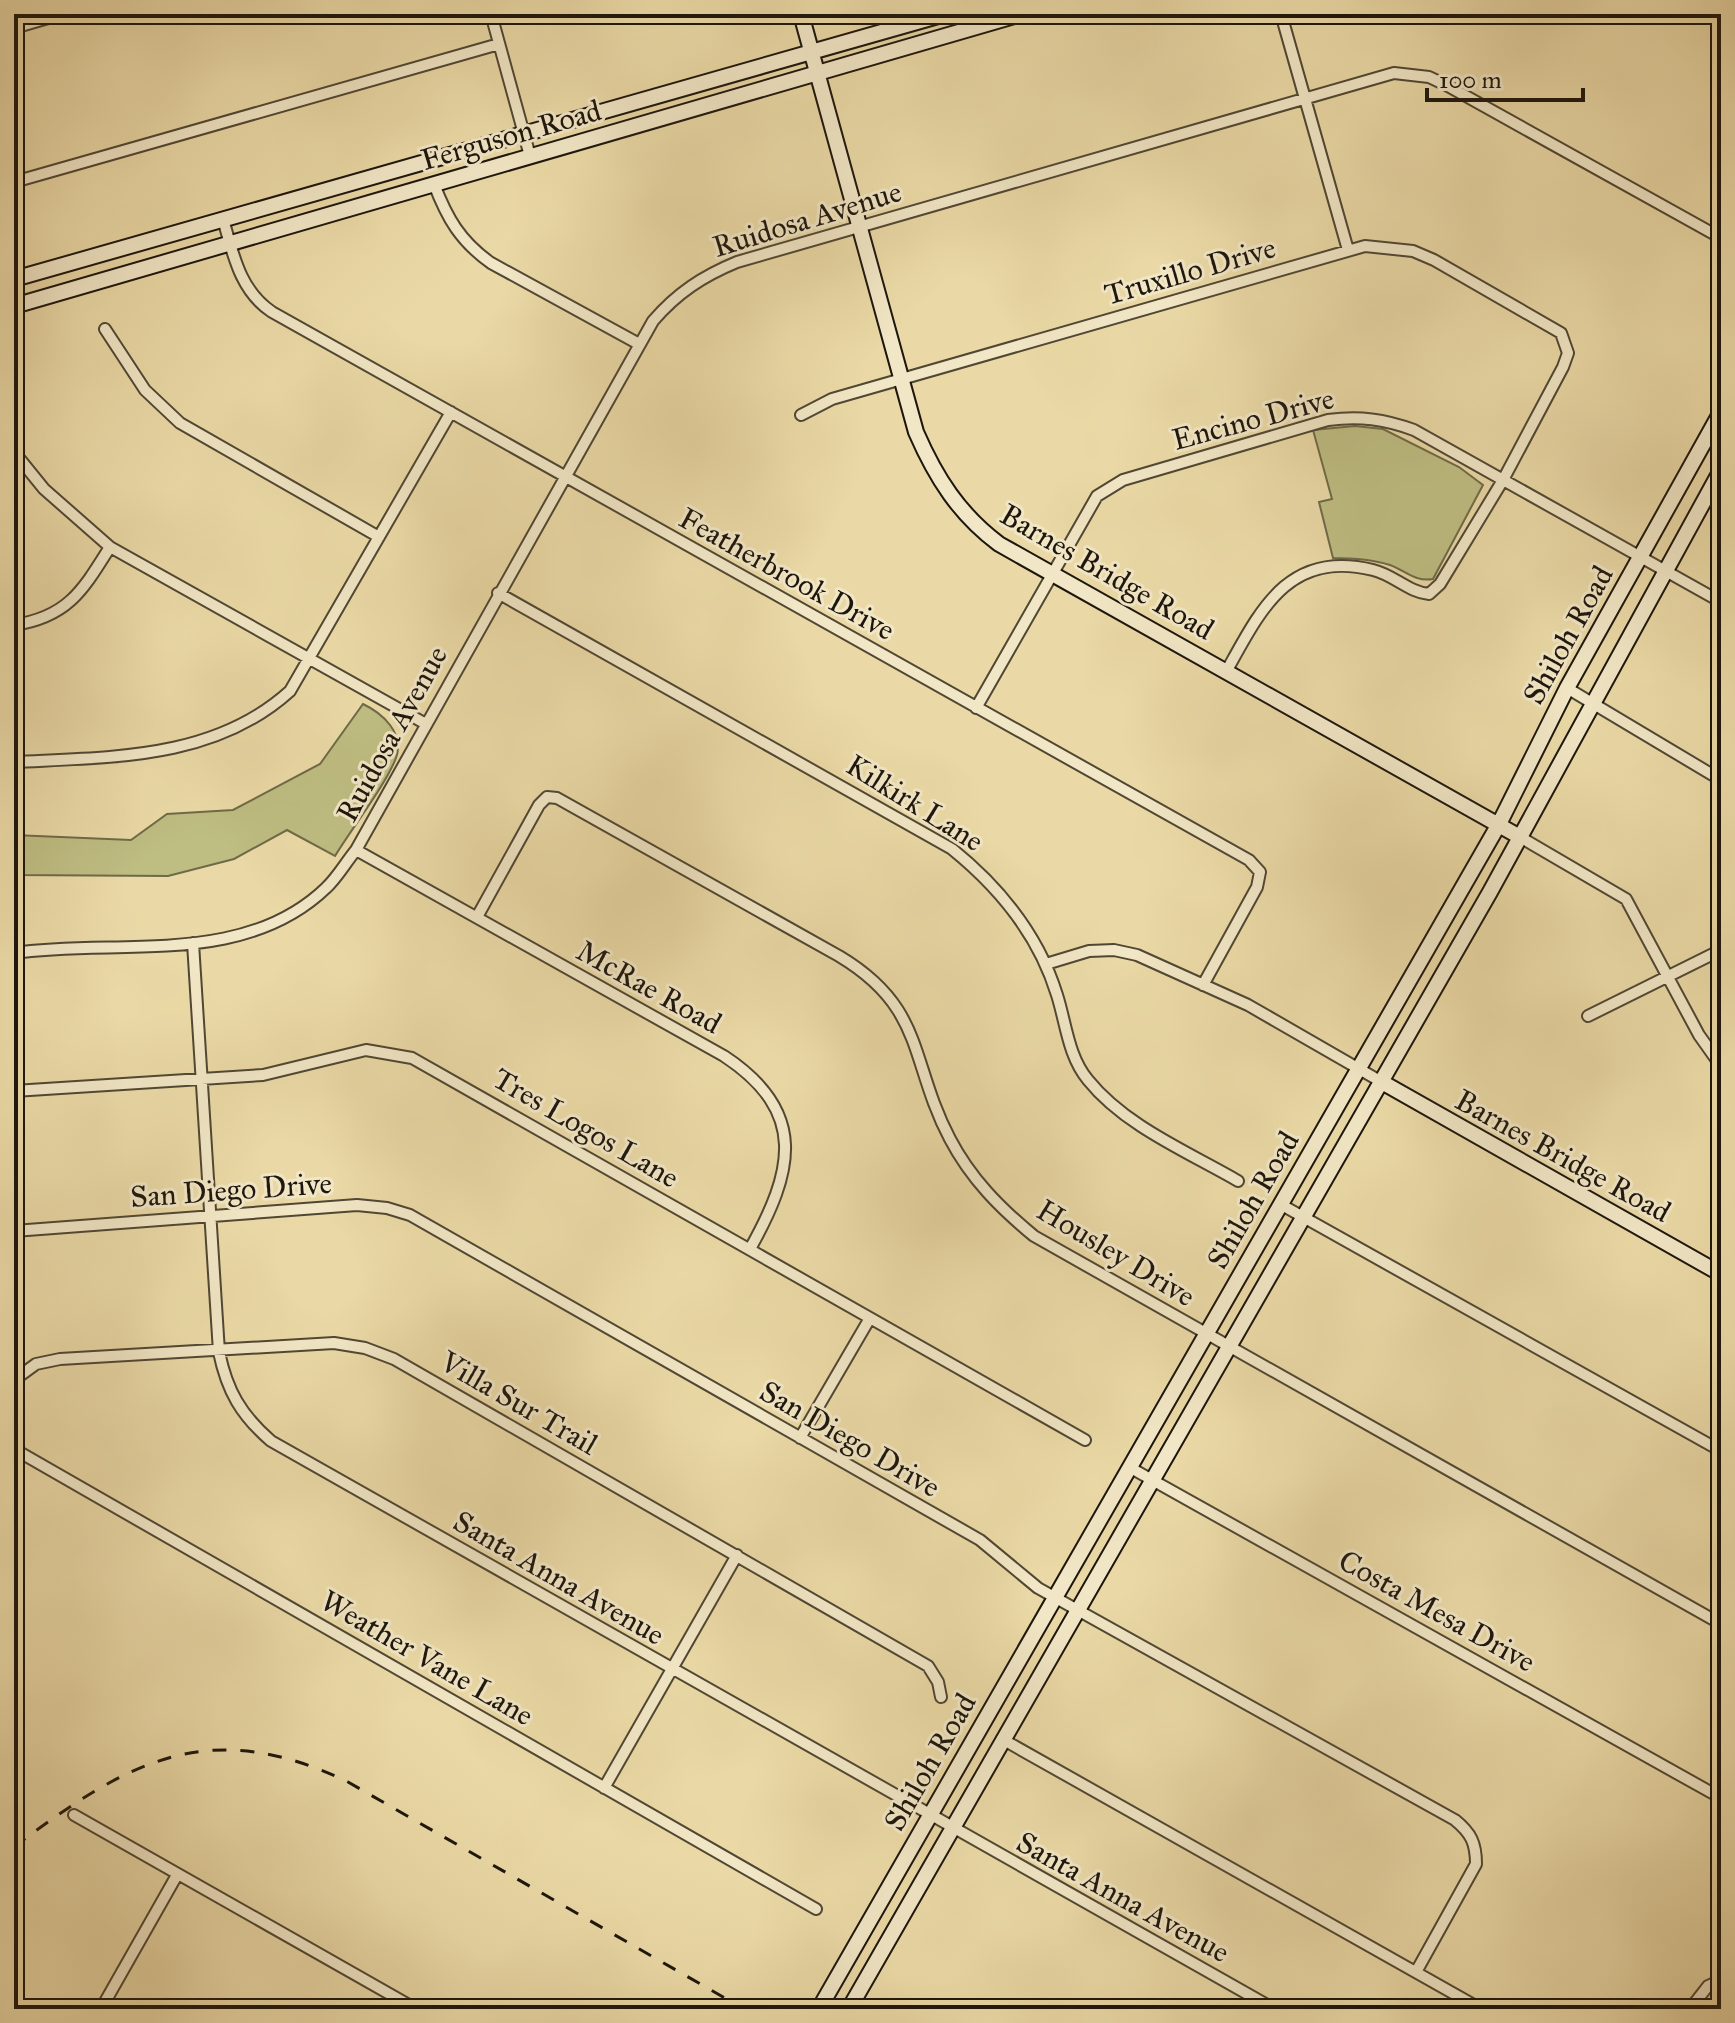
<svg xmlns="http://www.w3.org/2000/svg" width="1735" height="2023" font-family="'IM FELL Great Primer',serif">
  <rect width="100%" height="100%" fill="#ead9a6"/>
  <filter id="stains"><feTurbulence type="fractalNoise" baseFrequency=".0025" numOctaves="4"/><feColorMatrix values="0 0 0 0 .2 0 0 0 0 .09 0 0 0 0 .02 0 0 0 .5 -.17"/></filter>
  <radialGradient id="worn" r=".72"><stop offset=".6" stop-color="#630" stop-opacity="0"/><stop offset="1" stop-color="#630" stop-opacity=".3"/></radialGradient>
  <path fill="#bebd82" stroke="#6e6a48" stroke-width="2" d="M1355,426l28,3 76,38 24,18 -50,94c-18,3 -27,-8 -43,-14 -19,-6 -37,-7 -57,-7l-14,-56 13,-3 -19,-69z
    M363,704c19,9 42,29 33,54 -11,28 -44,70 -61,98l-48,-26 -53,29 -66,17 -154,-1v-40l117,5 36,-26 66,-4 87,-46z"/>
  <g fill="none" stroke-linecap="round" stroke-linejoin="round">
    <g stroke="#504733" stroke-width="14">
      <path id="street" d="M491,14l39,142
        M1281,14l67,236
        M14,28l48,-14
        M14,182l485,-138
        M434,184c13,34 26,57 57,79l148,81
        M223,219c10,35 17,72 49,93l977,548 11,12 -3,15 -54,98
        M105,329l40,61 35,33 199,114
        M801,415l31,-16 533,-153 48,5 21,9 127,73 7,20 -5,14 -60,113 -63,104 -11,10c-21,-2 -35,-19 -56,-24 -85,-21 -113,41 -147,102
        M14,452l30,37 66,58 316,177
        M498,593l454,256c47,38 87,87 105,146 9,28 11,61 31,85 37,46 100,72 150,101
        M14,625c54,-8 69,-35 96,-78
        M1567,688l154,92
        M976,708l121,-212 26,-16 205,-60c32,-4 56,-1 86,10l307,172
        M14,762c97,-5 200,-2 276,-71l161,-279
        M1520,837l106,62 73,136 22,31
        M356,850l368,206c85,56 69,116 26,193
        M477,917l62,-112 8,-8 10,1 282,158c87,52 70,105 111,183 21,40 50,69 84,97l687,388
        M193,943l26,409c8,39 22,63 52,89l1003,568
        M14,953c102,-15 229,15 312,-65 11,-10 20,-26 30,-38l297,-529c24,-28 50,-45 84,-59l657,-189 35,4 17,8 275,153
        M1046,964l43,-13 25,-1 23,5 111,50 132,76
        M1588,1016l133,-66
        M14,1091l249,-16 103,-25 46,8 673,382
        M1280,1204l441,247
        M14,1231l343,-26 30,3 23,7 570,325 58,48 417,232c16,13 21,23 21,44l-60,108
        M14,1380l22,-16 24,-5 274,-16 31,5 29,11 534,307 10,16 3,15
        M800,1438l70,-120
        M14,1449l802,460
        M1129,1467l592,331
        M1002,1739l479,270
        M604,1788l133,-233
        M74,1815l342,194
        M101,2009l76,-134
        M1690,2009l18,-23 13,-6"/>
    </g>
    <g stroke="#1d160d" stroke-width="18">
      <path id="secondary" d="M801,14l115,418c20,46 43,82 83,112l521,293
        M14,279l931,-265
        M14,306l1007,-292
        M1380,1081l341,193
        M819,2009l680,-1185 68,-136 154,-276
        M849,2009l641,-1117 231,-422"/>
    </g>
    <use href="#street" stroke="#f1e6c5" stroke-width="10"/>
    <use href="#secondary" stroke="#f1e6c5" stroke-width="14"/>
    <path stroke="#1d160d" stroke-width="3" stroke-dasharray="14 14" stroke-linecap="butt" d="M14,1847c114,-86 195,-132 334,-65l396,227"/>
  </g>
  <g text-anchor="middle" stroke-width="6" stroke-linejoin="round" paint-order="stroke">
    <g font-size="30" fill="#1d160d" stroke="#f1e6c5">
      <text transform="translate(511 135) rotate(-16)" y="10">Ferguson Road</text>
      <text transform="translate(807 219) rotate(-17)" y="10">Ruidosa Avenue</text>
      <text transform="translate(1190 271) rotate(-16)" y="10">Truxillo Drive</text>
      <text transform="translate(1253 419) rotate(-15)" y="10">Encino Drive</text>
      <text transform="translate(1107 572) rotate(30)" y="10">Barnes Bridge Road</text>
      <text transform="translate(787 574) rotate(29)" y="10">Featherbrook Drive</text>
      <text transform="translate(1568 635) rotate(-61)" y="10">Shiloh Road</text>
      <text transform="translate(392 734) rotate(-61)" y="10">Ruidosa Avenue</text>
      <text transform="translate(915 803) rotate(32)" y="10">Kilkirk Lane</text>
      <text transform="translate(649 987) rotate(29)" y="10">McRae Road</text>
      <text transform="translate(586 1128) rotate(30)" y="10">Tres Logos Lane</text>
      <text transform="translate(1563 1156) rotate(29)" y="10">Barnes Bridge Road</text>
      <text transform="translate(231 1190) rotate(-4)" y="10">San Diego Drive</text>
      <text transform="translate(1253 1200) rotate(-60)" y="10">Shiloh Road</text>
      <text transform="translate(1116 1253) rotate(31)" y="10">Housley Drive</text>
      <text transform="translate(519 1403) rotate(30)" y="10">Villa Sur Trail</text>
      <text transform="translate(850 1439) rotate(30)" y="10">San Diego Drive</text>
      <text transform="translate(559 1578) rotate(30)" y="10">Santa Anna Avenue</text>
      <text transform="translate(1437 1611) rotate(29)" y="10">Costa Mesa Drive</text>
      <text transform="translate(427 1658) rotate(30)" y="10">Weather Vane Lane</text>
      <text transform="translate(930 1762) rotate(-60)" y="10">Shiloh Road</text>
      <text transform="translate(1123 1897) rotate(29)" y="10">Santa Anna Avenue</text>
    </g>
  </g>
  <rect width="1735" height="2023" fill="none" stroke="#ead9a6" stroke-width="48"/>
  <rect x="16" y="16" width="1703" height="1991" fill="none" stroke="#1d160d" stroke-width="4"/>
  <rect x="24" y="24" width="1687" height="1975" fill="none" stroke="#1d160d" stroke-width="2"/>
  <path d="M1427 88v12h156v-12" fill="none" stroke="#1d160d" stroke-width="4"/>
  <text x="1439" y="88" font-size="24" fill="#1d160d" stroke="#f1e6c5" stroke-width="6" paint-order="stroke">100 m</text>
  <rect width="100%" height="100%" filter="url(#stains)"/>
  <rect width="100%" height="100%" fill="url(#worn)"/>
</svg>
